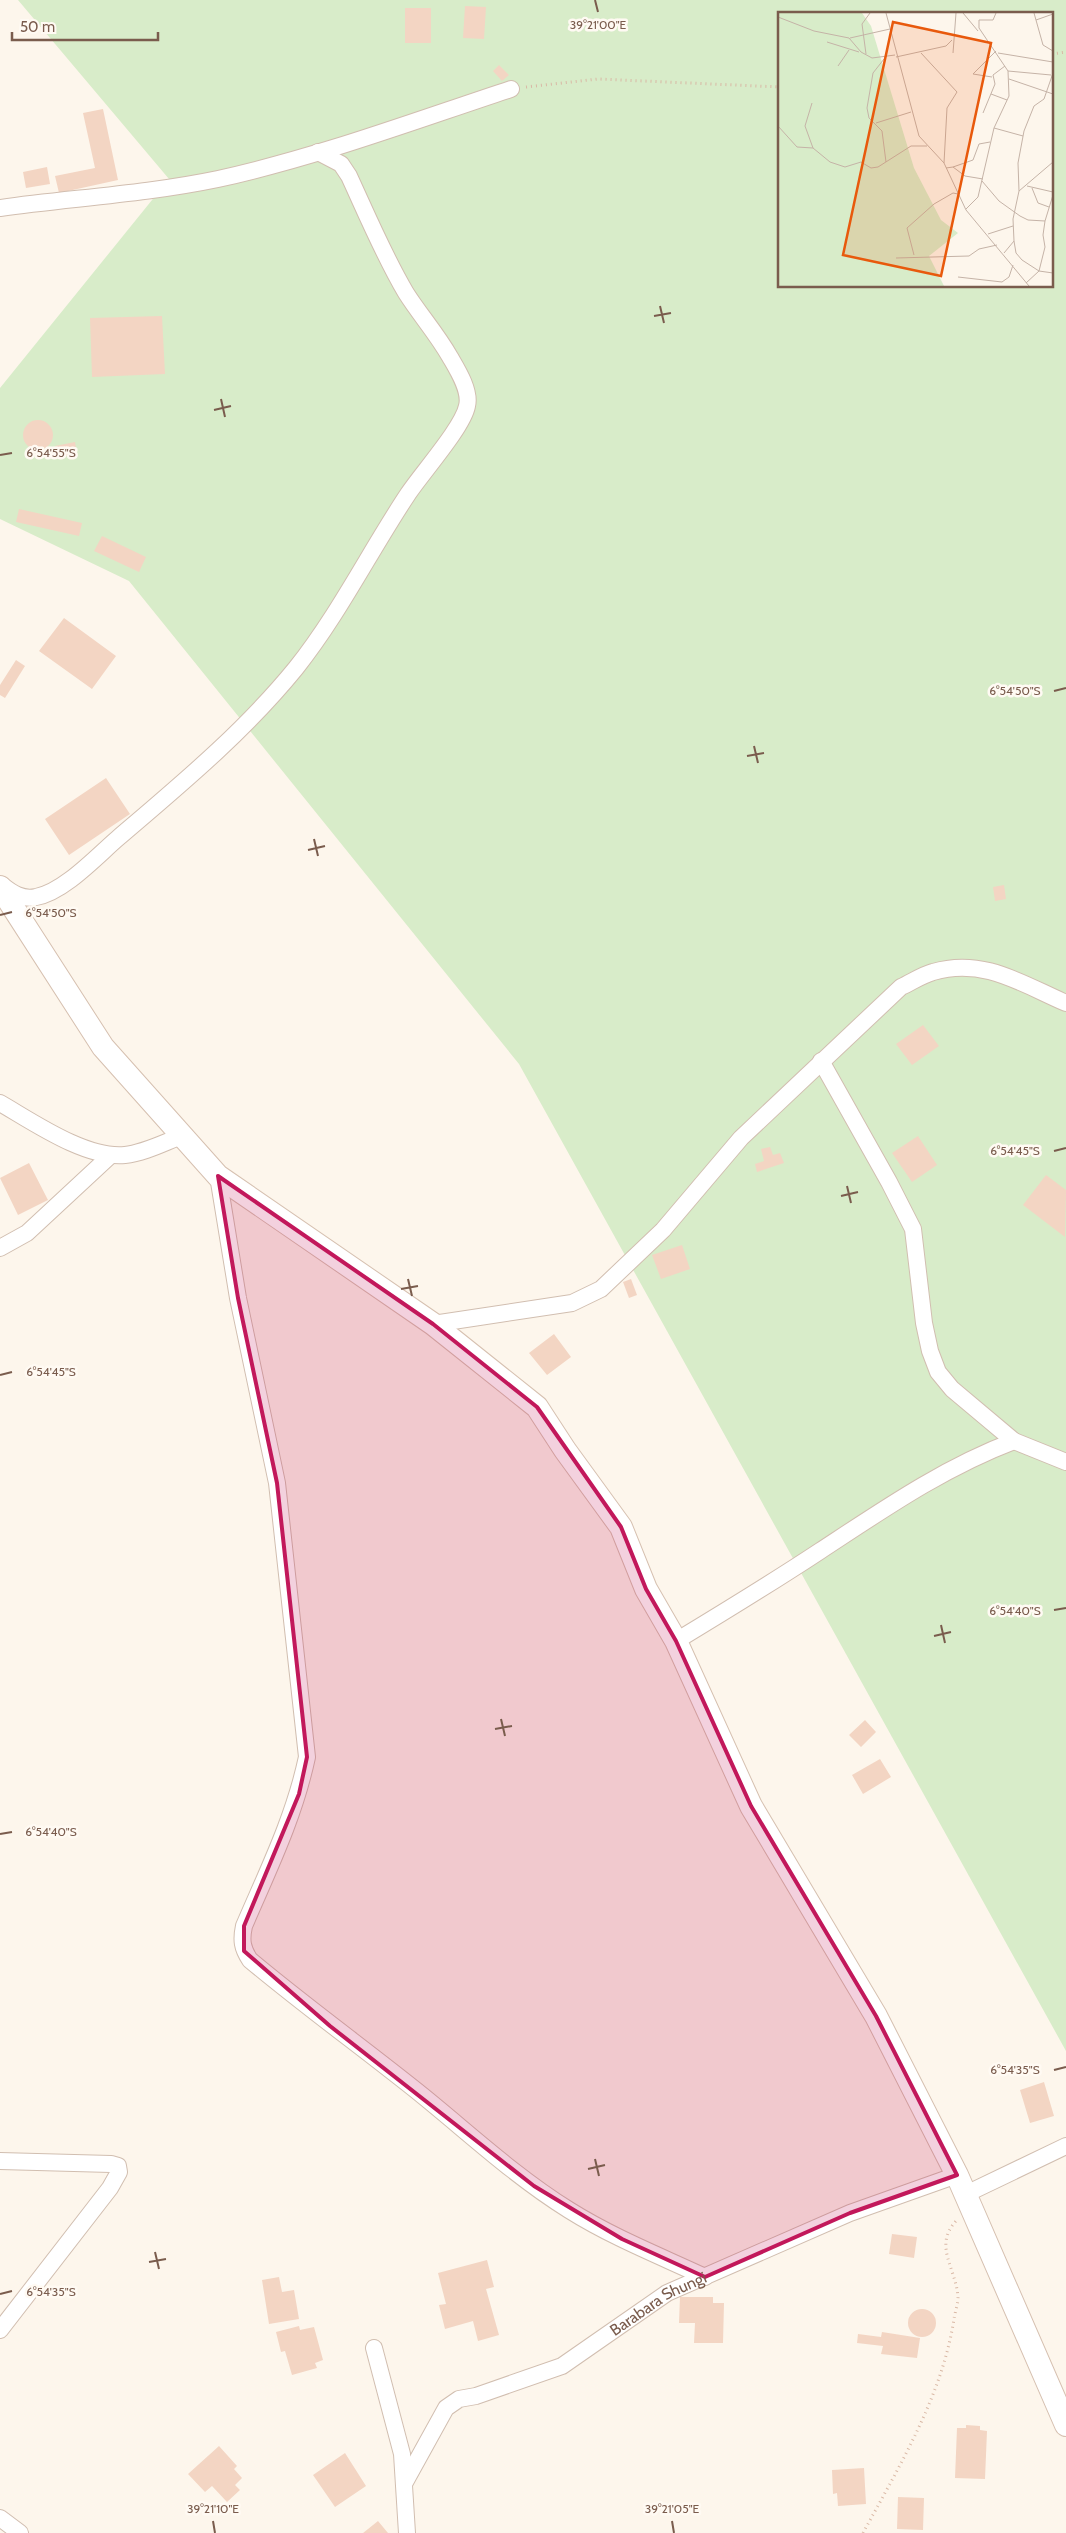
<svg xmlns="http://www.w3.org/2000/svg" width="1066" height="2533" font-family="Cabin,sans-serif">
  <rect width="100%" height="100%" fill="#fdf6ec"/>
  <path fill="#d8ecc9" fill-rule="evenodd" d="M18,0h1048v2051l-547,-987 -390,-483 -129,-62v-131l169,-209zM780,14h272v272h-272z"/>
  <path fill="#f3d5c3" d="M465,6l21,1 -2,32 -21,-1z
    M405,8h26v35h-26z
    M499,65l10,10 -7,6 -9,-10z
    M103,109l15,71 -59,13 -4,-17 40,-8 -12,-55z
    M47,167l3,17 -24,4 -3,-16z
    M162,316l3,58 -73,3 -2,-59z
    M23 435a15 15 0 1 1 30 0a15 15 0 1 1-30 0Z
    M75,442l2,12 -19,4 -3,-12z
    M19,509l63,14 -3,13 -63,-14z
    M102,536l44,21 -7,15 -45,-21z
    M64,618l52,38 -24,33 -53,-38z
    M16,660l9,6 -20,32 -5,-3v-10z
    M106,778l24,36 -61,41 -24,-36z
    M1004,885l2,14 -11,2 -2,-14z
    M923,1025l16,21 -27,19 -16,-21z
    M918,1136l19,29 -25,17 -20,-29z
    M770,1147l3,8 7,-2 4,10 -27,9 -2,-8 9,-3 -3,-12z
    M29,1163l19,37 -30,15 -18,-37z
    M1046,1175l20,15 -1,47 -42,-32z
    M682,1245l8,24 -29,10 -9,-24z
    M631,1279l6,16 -8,3 -6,-16z
    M554,1334l17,23 -24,18 -18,-22z
    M865,1720l11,12 -15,15 -12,-12z
    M880,1759l11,18 -28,17 -11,-19z
    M1044,2082l10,34 -24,7 -10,-33z
    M892,2234l25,3 -3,21 -25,-4z
    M487,2260l7,27 -8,2 13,46 -21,6 -5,-20 -28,8 -6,-24 7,-1 -8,-31z
    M279,2277l3,15 12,-2 5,29 -30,5 -7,-44z
    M680,2297h33v6h11l-1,40h-29l1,-20h-16z
    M908 2323a14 14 0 1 1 28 0a14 14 0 1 1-28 0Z
    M299,2326l1,4 14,-3 9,33 -8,3 2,5 -25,7 -7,-24 -4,1 -5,-20z
    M882,2332l38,6 -3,20 -36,-4 2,-8 -26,-3 1,-9 23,3z
    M966,2425l14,1v4l7,1 -2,48 -30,-1 2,-50h9z
    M219,2446l18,20 -3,3 8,9 -7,7 5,5 -13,12 -15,-16 -7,6 -17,-18z
    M345,2453l21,33 -31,21 -22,-32z
    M864,2468l2,36 -28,2 -1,-13 -4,1 -1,-24z
    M898,2497l26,1 -1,32 -26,-1z
    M378,2521l10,12h-25z"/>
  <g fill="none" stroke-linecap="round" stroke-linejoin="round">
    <g stroke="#d1beb0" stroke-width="18">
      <g id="street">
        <path d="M0,208c72,-10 146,-14 218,-29 100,-22 196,-58 293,-90"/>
        <path d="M2,885c10,8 20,15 34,12 28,-5 61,-41 82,-59 62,-53 126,-106 178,-170 43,-54 74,-117 112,-174 14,-21 55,-67 59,-88 4,-15 -10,-37 -17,-49 -13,-23 -30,-42 -44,-64 -22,-37 -39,-78 -57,-117l-8,-12 -23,-12"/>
        <path d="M821,1061l68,121 24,47 11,94 6,28 8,21 14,17 62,52 52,21"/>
        <path d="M0,1103c33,19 86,56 125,52 20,-2 40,-13 59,-20"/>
        <path d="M218,1176l20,122 39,185 30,274c-13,61 -39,113 -63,169 -3,14 -2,22 6,34 56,47 116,90 173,136 48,39 93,81 146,114 43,27 91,46 136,67"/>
        <path d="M0,1248l27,-15 84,-78"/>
        <path d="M433,1324l139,-21 29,-14 62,-59 78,-92 160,-151c11,-5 21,-12 32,-15 50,-15 89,12 133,31"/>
        <path d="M676,1641c48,-29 97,-59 144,-90 64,-42 123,-83 194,-110"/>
        <path d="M0,2161l111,3 7,2 1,6 -9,16 -110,142"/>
        <path d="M966,2194l100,-48"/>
        <path d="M374,2348l28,106 5,79"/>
        <path id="s1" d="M404,2484l42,-76 13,-9 17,-3 86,-30 105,-73 183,-80 107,-38"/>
        <path d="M0,2518l20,15"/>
      </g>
    </g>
    <g stroke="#d6c0b0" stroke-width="24">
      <path id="secondary" d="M0,887l103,160 115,129 215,148 104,83 28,43 56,77 25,62 30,52 75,165 125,210 81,159 109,250"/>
    </g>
    <path stroke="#d9b8a5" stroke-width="3" stroke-dasharray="1 4" stroke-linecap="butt" d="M1052,54l14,-2
      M526,87l72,-8 182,8
      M863,2533c37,-68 79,-137 91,-214 1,-7 4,-15 4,-22 -2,-29 -25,-51 -2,-76"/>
    <use href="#street" stroke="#fff" stroke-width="16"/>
    <use href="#secondary" stroke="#fff" stroke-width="22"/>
  </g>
  <path fill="#c2185b" fill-opacity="0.2" stroke="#c2185b" stroke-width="4" stroke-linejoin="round" d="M218,1176l215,148 104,83 84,120 25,62 30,52 75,165 125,210 81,159 -107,38 -145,64 -83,-38 -88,-53 -204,-160 -86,-75v-25l55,-132 8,-37 -30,-274 -39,-185z"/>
  <path fill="none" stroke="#7a5c4d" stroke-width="2" d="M595,0l3,12M660,306l4,17M654,316l17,-3M221,399l4,18M214,410l17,-4M0,455l12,-2M1054,691l12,-3M754,746l4,17M747,756l17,-3M314,839l4,17M308,850l17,-4M0,915l12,-3M1054,1151l12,-3M847,1186l4,17M841,1196l17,-4M408,1279l4,17M401,1289l17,-3M0,1375l12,-3M1054,1610l12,-2M941,1625l4,18M934,1636l17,-4M501,1719l4,17M495,1729l17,-3M0,1834l12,-2M1054,2070l12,-3M595,2159l4,17M588,2169l17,-4M155,2252l4,17M149,2262l17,-3M0,2294l12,-3M213,2521l2,12M672,2521l2,12"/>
  <g text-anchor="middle" stroke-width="5" stroke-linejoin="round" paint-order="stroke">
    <g font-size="16" fill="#7a5c4d" stroke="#fffaf3">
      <text dy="6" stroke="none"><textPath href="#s1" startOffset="326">Barabara Shungi</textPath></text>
    </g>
  </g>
  <g transform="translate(778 12)">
    <rect width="275" height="275" fill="#fdf6ec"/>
    <path d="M0,1h84l9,13 43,142 27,52 17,13 -29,23 15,30h-166z" fill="#d8ecc9"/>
    <path fill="none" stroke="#c5b3a7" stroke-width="1" d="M108,1l33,123 25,27 22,47 63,76M185,1l15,18M256,1l9,32 10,6M0,5l36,14 35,7 12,14 11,6 23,-3M258,8l17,-6M72,26l40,-9M49,30l32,10M143,41l36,39 -10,16 -3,55M175,41l3,-40M220,41l55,9M88,42l-4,-30 8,-11M118,45l50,-11 6,-6M106,47l-11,14 -6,35 2,10 13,13 4,31M60,54l11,-16M230,59l43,4M214,65l-19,-3 23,-23M231,67l44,15M213,82l16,6M34,91l-7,23 8,22M205,101l12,-29 -2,-9 12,-9M98,111l35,-11M0,114l19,21 16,1 17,14 15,5 16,-5 10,6 7,-1 33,-21h16M216,116l29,8M175,155l20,-7 6,-16 11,-2M168,156l7,-1 12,9 18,3M204,169l17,20 21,15 8,4 17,1M249,174l26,6M254,176l6,15 11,4M241,179l-1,-28 6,-32 10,-25 10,-7 9,-26M188,197l12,-12 16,-69 15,-32 -1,-25 -29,-43v-8h14l3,-7M210,222l25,-8M236,229l2,12 6,7 17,11 14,2M226,241l10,-12 -1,-22 6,-28 34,-29M136,243l-7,-27 27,-24 19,-11 5,1M118,246l73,-2 10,-7 18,-4M180,265l44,5 7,-5 4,-12M248,271l13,-12 6,-24 -2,-12 2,-14 8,-26"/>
    <path fill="#e8590c" fill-opacity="0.15" stroke="#e8590c" stroke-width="2.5" d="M115,10l98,21 -50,233 -98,-21z"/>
    <rect width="275" height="275" fill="none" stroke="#7a5c4d" stroke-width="2.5"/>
  </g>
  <g font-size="12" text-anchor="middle" fill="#7a5c4d" stroke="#fffaf3" stroke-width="5" stroke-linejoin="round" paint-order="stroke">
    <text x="598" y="29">39°21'00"E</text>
    <text x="51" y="457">6°54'55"S</text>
    <text x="1015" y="695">6°54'50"S</text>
    <text x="51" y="917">6°54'50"S</text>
    <text x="1015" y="1155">6°54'45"S</text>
    <text x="51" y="1376">6°54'45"S</text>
    <text x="1015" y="1615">6°54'40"S</text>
    <text x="51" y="1836">6°54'40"S</text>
    <text x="1015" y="2074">6°54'35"S</text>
    <text x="51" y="2296">6°54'35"S</text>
    <text x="213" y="2513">39°21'10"E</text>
    <text x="672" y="2513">39°21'05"E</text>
  </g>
  <path d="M12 32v8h146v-8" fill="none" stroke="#7a5c4d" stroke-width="2.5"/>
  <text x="20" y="32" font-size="15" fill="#7a5c4d" stroke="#fffaf3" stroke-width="4" paint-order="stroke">50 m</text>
</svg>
